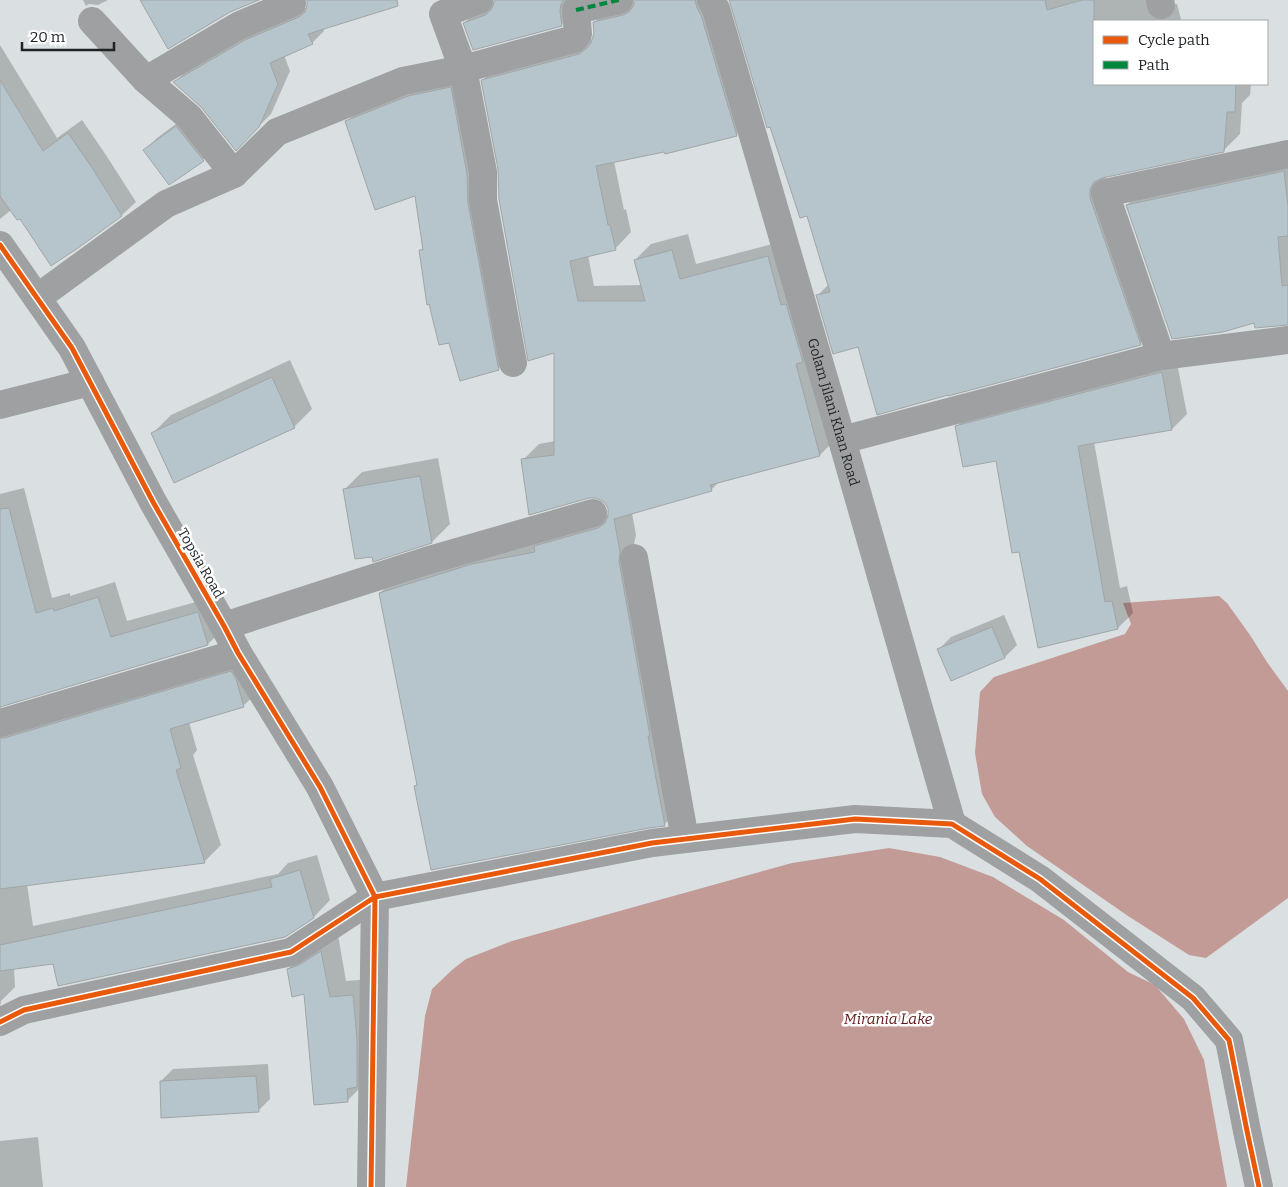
<svg xmlns="http://www.w3.org/2000/svg" width="1288" height="1187" font-family="Bitter,serif">
  <rect width="100%" height="100%" fill="#dae0e2"/>
  <path fill="#c29b97" d="M1219,596l8,7 23,32 17,27 21,29v207l-82,60 -17,-3 -61,-39 -101,-70 -32,-29 -13,-23 -7,-41 5,-61 14,-15 131,-43 6,-10 -8,-21z
    M889,848l51,9 53,20 71,43 64,52 27,13 29,34 20,41 23,127h-821l19,-171 7,-27 20,-19 14,-11 46,-18 280,-78z"/>
  <path fill="#0003" d="M83,0h25l-10,5 -9,-1 -3,2z
    M308,0h76l-61,28 1,3 -12,12 -28,12 6,16 -19,43 -35,35 -34,-43 -27,-24 11,-11 72,-43 50,-21z
    M495,0h82v9l-16,16 -97,-2 17,-16 14,-6z
    M635,0h83l34,118 -16,17 -122,26 10,49 2,-1 5,23 -16,17 -27,6 6,31 48,-1 -7,-25 16,-16 37,-10 8,30 88,-23 52,198 -16,16 -100,26 -9,9 -79,23 4,22 -2,9 32,174 14,90 -16,17 -249,-39 3,-2 -38,-191 16,-16 213,-63v-6l-5,-8 -81,-40 16,-16 16,-3v-90l-55,-182 -18,-88 17,-17 94,-25 2,-6 -1,-10 16,-17z
    M730,0h308l1,2 7,-2h120l6,4h5l4,15 -2,2h-85v63h157l-1,11 -8,8 -2,31 -17,17 -117,25v5l50,147 -16,16 -281,1 -42,-49 12,-12 -21,-70z
    M0,45l57,93 25,-18 24,35 30,47 -14,13 -44,32 -58,-30 -9,-7 -11,9z
    M464,74l48,281 -13,13 -38,12 -40,-130 3,-3 -8,-52 -70,-73 14,-14z
    M188,115l27,33 -12,12 -58,-10 12,-12z
    M1288,158v165l-33,-2 -128,-116 16,-16z
    M1176,358l11,56 -15,15 -78,13 26,146 7,-2 6,27 -15,15 -98,-78 -23,-91 -41,-32 15,-15z
    M290,360l22,49 -18,18 -141,6 18,-18z
    M438,458l12,66 -18,18 -88,-52 18,-18z
    M24,488l28,110 18,-5v3l45,-14 12,39 87,-24 10,31 -16,16 -207,61v6l247,-55 12,34 -17,16 -54,16 8,28 -4,5 28,90 -17,17 -177,22 6,42 245,-52 10,-11 29,-8 13,45 -16,17 -260,46 -40,5 1,19 -14,14 -1,7v-514z
    M1004,615l13,30 -12,12 -54,22 -12,-30 12,-12z
    M338,935l8,46 24,-2 -6,105 -17,17 -42,-108 -17,-24 17,-17z
    M268,1064l2,35 -12,12 -97,-30 12,-12z
    M38,1137l5,50h-43v-46z"/>
  <path fill="#b6c5cb" stroke="#a1a5a7" d="M140,0h119l-29,12 -62,37z
    M307,0h90l1,6 -90,28 5,10 -43,19 8,21 -19,43 -23,24 -35,-44 -28,-25 72,-42 54,-23 6,-5 2,-7z
    M494,0h70l-3,4 -1,7 2,15 -89,24 -10,-27 22,-8 6,-5 3,-7z
    M634,0h61l2,8 4,7 36,121 -72,18 -1,-2 -68,14 12,59h2l6,25 -46,11 8,40h67l-11,-41 38,-10 8,29 88,-23 13,49 5,-1 17,58 -7,2 24,92 -110,29 2,6 -98,28 6,33 -1,9 31,175h-2l17,90 -16,2 -218,42 -17,-84 3,-1 -38,-192 93,-29 63,-12 -1,-6 64,-18 7,-5 3,-7v-8l-4,-6 -8,-4h-7l-60,17 -8,-56 33,-4v-102l-26,8 -29,-162 -1,-30 -17,-89 98,-26 7,-5 5,-6 3,-10 -1,-11 30,-7 6,-3 5,-7z
    M729,0h316l2,10 35,-10h12v84h142l-1,28h-8l-3,40 -122,26 -8,4 -4,7v9l51,147 -193,51v-1l-71,20 -19,-68 -25,7 -17,-59 14,-3 -23,-76 -7,2 -30,-91 -3,1z
    M0,80l43,71 25,-18 25,36 29,47 -44,32 -27,18 -31,-47 -3,1 -17,-24z
    M451,87l16,87 1,29 30,163 1,4 -39,11 -11,-38 -10,2 -10,-41 -2,1 -8,-55h4l-8,-54 -40,14 -30,-89 63,-25z
    M176,126l28,35 -35,24 -26,-35z
    M1284,171l4,35v30l-10,1 4,49 6,-1v40l-33,3 -1,-5 -31,9 -51,7 -46,-134z
    M1162,372l10,58 -94,16 27,156 7,-1 6,28 -80,19 -19,-96 -7,1 -16,-92 -33,6 -8,-41z
    M272,377l23,51 -121,55 -23,-50z
    M420,476l12,67 -59,19 -1,-5 -17,2 -12,-70z
    M9,508l27,105 17,-5 1,3 44,-14 13,40 87,-25 10,33 -208,62v-198z
    M992,627l13,31 -54,23 -14,-32z
    M231,671l5,8 8,28 -74,22 11,39 -5,2 29,93 -205,26v-151h4z
    M300,870l14,48 -29,19 -227,49 -5,-22 -53,7v-26l272,-58 -2,-8z
    M321,951l9,46 23,-2 4,45v47l-10,2 1,13 -34,3 -10,-111 -12,3 -5,-28 12,-4z
    M256,1076l3,36 -98,6 -1,-37z"/>
  <g fill="none" stroke-linecap="round" stroke-linejoin="round">
    <g stroke="#9ea0a1" stroke-width="28">
      <path d="M479,0l-36,14 20,55 20,103v28l30,163"/>
      <path id="s1" d="M711,0l5,9 126,431 110,384"/>
      <path d="M1160,0l1,5"/>
      <path d="M92,21l54,59 43,37 45,57"/>
      <path d="M146,80l92,-54 54,-23"/>
      <path d="M0,245l72,103 81,154 71,124 14,27 82,134 55,110 -4,290"/>
      <path d="M37,298l129,-94 68,-30 43,-42 126,-51 60,-12 111,-30 4,-5 -2,-24 43,-10"/>
      <path d="M1161,356l127,-16"/>
      <path d="M0,405l90,-23"/>
      <path d="M842,440l319,-84 -56,-163 183,-39"/>
      <path d="M634,558l51,281"/>
      <path d="M224,626l202,-65 167,-48"/>
      <path d="M0,723l238,-70"/>
      <path d="M0,1022l24,-12 267,-58 84,-55 277,-54 203,-24 97,5 88,55 153,119 36,42 18,91 12,56"/>
    </g>
    <path stroke="#00873e" stroke-width="4" stroke-dasharray="8 4" stroke-linecap="butt" d="M576,10l43,-10"/>
    <g stroke="#fff" stroke-width="8">
      <path id="cycleway" d="M0,245l72,103 81,154 71,124 14,27 82,134 55,110 -4,290
        M0,1022l24,-12 267,-58 84,-55 277,-54 203,-24 97,5 88,55 153,119 36,42 18,91 12,56"/>
    </g>
    <use href="#cycleway" stroke="#e8590c" stroke-width="5"/>
  </g>
  <g text-anchor="middle" stroke-width="5" stroke-linejoin="round" paint-order="stroke">
    <g font-size="14" fill="#1e2224" stroke="#fff">
      <text dy="5" stroke="none"><textPath href="#s1" startOffset="430">Golam Jilani Khan Road</textPath></text>
      <text transform="translate(201 563) rotate(60)" y="5">Topsia Road</text>
    </g>
    <g font-size="15" font-style="italic" fill="#611917" stroke="#fff">
      <text x="888" y="1024">Mirania Lake</text>
    </g>
  </g>
  <rect x="1093" y="20" width="175" height="65" fill="#ffffff" stroke="#a5a7a7"/>
  <rect x="1103" y="36" width="25" height="8" fill="#e8590c" stroke="#a5a7a7"/>
  <text x="1138" y="45" font-size="15" fill="#1e2224">Cycle path</text>
  <rect x="1103" y="61" width="25" height="8" fill="#00873e" stroke="#a5a7a7"/>
  <text x="1138" y="70" font-size="15" fill="#1e2224">Path</text>
  <path d="M22 42v8h92v-8" fill="none" stroke="#1e2224" stroke-width="2.5"/>
  <text x="30" y="42" font-size="15" fill="#1e2224" stroke="#ffffff" stroke-width="4" paint-order="stroke">20 m</text>
</svg>
